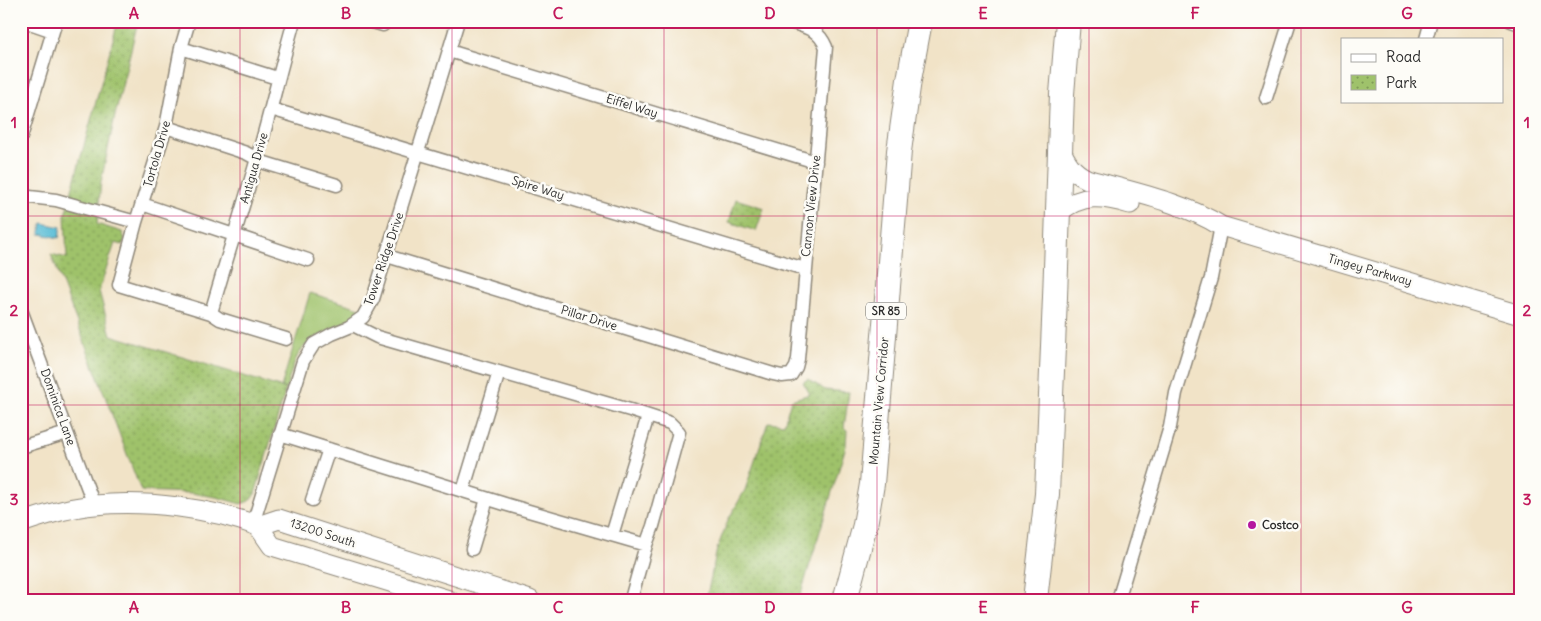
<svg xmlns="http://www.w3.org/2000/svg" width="1541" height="621" font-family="Delius,sans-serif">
  <defs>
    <pattern id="park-dots" width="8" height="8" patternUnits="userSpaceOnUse" patternTransform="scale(1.25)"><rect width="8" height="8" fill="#9fc26b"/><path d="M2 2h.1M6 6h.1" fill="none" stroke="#829e58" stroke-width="1.8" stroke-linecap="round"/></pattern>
    <pattern id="water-ripples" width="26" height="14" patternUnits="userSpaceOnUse" patternTransform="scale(1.25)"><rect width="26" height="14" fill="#57bcd5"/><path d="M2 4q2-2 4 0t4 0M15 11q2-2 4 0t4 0" fill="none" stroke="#4899ad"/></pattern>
  </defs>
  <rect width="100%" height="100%" fill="#fdfcf7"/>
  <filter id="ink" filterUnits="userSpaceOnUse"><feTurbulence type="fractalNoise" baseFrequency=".02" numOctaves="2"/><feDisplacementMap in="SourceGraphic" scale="10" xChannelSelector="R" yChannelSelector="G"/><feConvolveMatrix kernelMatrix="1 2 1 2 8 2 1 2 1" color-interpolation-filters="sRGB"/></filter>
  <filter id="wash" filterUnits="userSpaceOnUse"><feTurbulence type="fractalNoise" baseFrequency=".0096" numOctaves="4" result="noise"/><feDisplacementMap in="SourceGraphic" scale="20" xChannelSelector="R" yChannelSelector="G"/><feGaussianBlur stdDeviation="1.12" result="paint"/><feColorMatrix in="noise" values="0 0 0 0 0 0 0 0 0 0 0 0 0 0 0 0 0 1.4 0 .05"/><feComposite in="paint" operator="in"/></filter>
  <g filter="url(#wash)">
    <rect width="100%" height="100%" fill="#f1e3c7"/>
    <path fill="#9fc26b" stroke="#65764b" d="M310,293l50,15c-13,23 -45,22 -60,44 -7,10 -10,25 -14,37l-5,-2z"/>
    <path fill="url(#park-dots)" stroke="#65764b" d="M118,21h20l-22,90 -15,71 -4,42 25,8 3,7 -2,6 -8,-2 -16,48 12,44 175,54 -31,105 -6,7 -8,3 -25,-7 -25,-4 -50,-2 -90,-237 16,4 -2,-43z
      M736,199l28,9 -8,23 -27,-9z
      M808,379l17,11 24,2 -5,36 3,2 -1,16 -47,154h-93l11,-51 11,-29 17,-30 23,-68 16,2 7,-24 19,-6 -7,-12z"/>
    <path fill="url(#water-ripples)" stroke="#417480" d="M42,223l19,4 -2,11 -19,-4z"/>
  </g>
  <g filter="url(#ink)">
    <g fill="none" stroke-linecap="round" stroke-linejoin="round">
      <g stroke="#8e8779" stroke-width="15">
        <path id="street" d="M24,21l29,10
          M189,21l-8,27 -15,79 -30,95 -17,63 92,28 9,6 66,20
          M369,21l14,4
          M1511,21l9,3
          M1426,39l5,-18
          M181,48l96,30
          M449,51l367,111
          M1266,98l24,-77
          M271,109l534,160
          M166,127l80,26 19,10 72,22
          M21,137l35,-116
          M21,196l35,4 80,22
          M142,204l166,56
          M387,256l386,118 9,2 9,-1 5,-8 2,-8 28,-312c-8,-19 -21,-20 -39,-26
          M21,310l73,195
          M211,313c15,-53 32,-105 47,-158 13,-45 23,-89 36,-134
          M280,434l228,71 138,40 7,-19 26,-94 -9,-9 -40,-13 -253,-73 -24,-12
          M21,447l46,-14
          M463,491l36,-119
          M312,500l17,-51
          M253,524l50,-163 11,-17 18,-10 17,-7 14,-10 10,-18 85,-278
          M612,535l36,-119
          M472,549l15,-50
          M631,599l15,-54
          M1118,600l52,-173 6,-34 35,-115 10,-52"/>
      </g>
      <g stroke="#8e8779" stroke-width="21">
        <path id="secondary" d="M1060,148c6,14 12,24 27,31 44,13 94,22 134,47l299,89
          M1059,212c24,-19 43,-16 71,-8
          M21,523c23,-8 51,-16 74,-18 51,-5 115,3 163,21
          M258,526l21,-7 251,81
          M258,526l14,20 177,54"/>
      </g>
      <g stroke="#8e8779" stroke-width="26">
        <path id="highway" d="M845,600l20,-75 7,-41 27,-333 10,-71 11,-59
          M1035,600l12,-106 8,-197 7,-203 6,-73"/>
      </g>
      <use href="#street" stroke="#fff" stroke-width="12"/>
      <use href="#secondary" stroke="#fff" stroke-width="19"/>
      <use href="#highway" stroke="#fff" stroke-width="24"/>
    </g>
  </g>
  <path fill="none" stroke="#c2185b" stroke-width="1" stroke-opacity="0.55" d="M240,21v579M452,21v579M664,21v579M877,21v579M1089,21v579M1301,21v579M21,216h1499M21,405h1499"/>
  <circle fill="#b5179e" stroke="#fdfcf7" stroke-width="2" cx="1252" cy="525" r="5"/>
  <g text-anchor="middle" stroke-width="5" stroke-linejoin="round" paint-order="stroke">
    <rect fill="#fdfcf7" stroke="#6a6a68" stroke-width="1" x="866" y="302.5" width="40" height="17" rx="4"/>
    <g font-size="11" font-weight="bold" fill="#2b2b2b">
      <text x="886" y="315">SR 85</text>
    </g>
    <g font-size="12" fill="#2b2b2b" stroke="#fdfcf7">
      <text transform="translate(632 106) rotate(17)" y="4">Eiffel Way</text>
      <text transform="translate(157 154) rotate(-74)" y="4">Tortola Drive</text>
      <text transform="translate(254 168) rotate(-74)" y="4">Antigua Drive</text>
      <text transform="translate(538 188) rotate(17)" y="4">Spire Way</text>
      <text transform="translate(811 206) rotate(-84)" y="4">Cannon View Drive</text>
      <text transform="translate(384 259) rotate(-71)" y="4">Tower Ridge Drive</text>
      <text transform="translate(1370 270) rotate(16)" y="4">Tingey Parkway</text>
      <text transform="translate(589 318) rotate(17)" y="4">Pillar Drive</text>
      <text transform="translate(879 401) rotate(-85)" y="4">Mountain View Corridor</text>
      <text transform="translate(58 407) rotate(70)" y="4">Dominica Lane</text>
      <text transform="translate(323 533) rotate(18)" y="4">13200 South</text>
    </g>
    <g font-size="12" font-weight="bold" fill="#2b2b2b" stroke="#fdfcf7" text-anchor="start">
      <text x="1262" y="529">Costco</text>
    </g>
  </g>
  <rect width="1541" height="621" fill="none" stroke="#fdfcf7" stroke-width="55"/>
  <rect x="1341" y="38" width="162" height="65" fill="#fdfcf7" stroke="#a9a8a5"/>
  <rect x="1351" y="54" width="25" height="8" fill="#ffffff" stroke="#a9a8a5"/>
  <text x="1386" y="62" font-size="15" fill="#2b2b2b">Road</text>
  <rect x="1351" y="75" width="25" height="15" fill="url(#park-dots)" stroke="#a9a8a5"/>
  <text x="1386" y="88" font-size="15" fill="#2b2b2b">Park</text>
  <rect x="28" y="28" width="1486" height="566" fill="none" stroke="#c2185b" stroke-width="2"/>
  <g font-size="16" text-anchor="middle" font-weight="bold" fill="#c2185b">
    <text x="134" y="19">A</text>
    <text x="346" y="19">B</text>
    <text x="558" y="19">C</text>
    <text x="770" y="19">D</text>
    <text x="983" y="19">E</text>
    <text x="1195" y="19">F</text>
    <text x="1407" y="19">G</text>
    <text x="14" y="128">1</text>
    <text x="1527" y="128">1</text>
    <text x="14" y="316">2</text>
    <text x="1527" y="316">2</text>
    <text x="14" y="505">3</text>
    <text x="1527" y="505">3</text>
    <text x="134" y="613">A</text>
    <text x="346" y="613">B</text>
    <text x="558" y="613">C</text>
    <text x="770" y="613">D</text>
    <text x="983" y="613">E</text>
    <text x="1195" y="613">F</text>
    <text x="1407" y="613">G</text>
  </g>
</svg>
